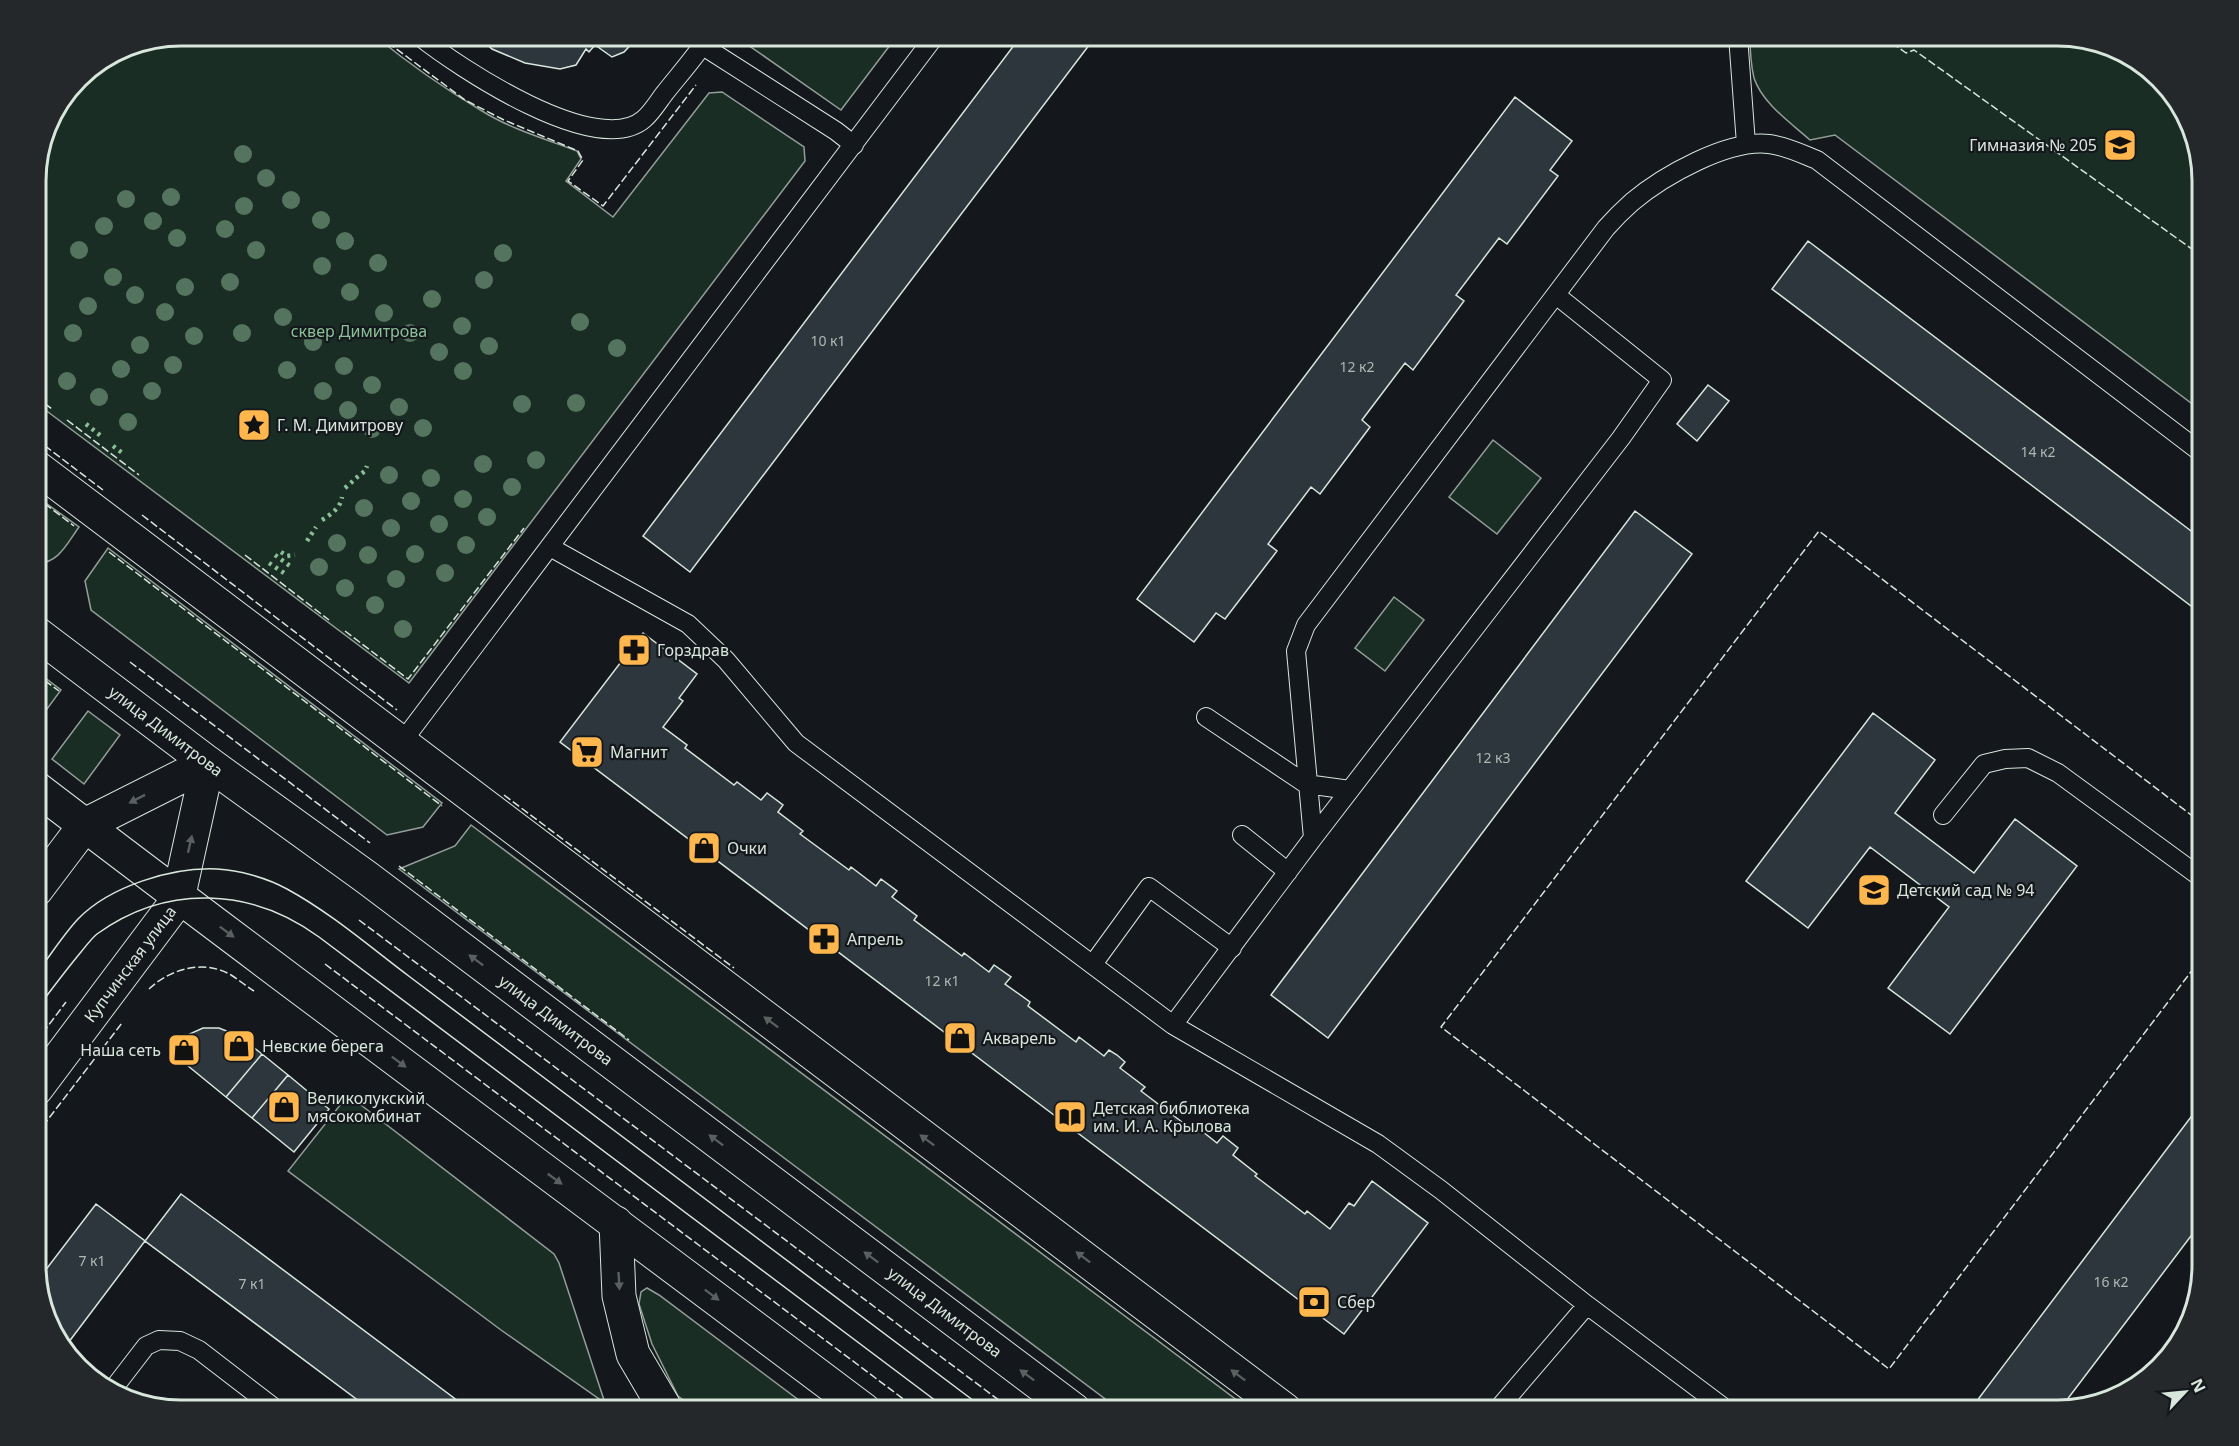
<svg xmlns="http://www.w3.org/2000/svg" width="2239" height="1446" font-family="'Noto Sans',sans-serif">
  <rect width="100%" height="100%" fill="#14181c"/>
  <path fill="#1a2d24" stroke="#939e99" stroke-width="1.5" d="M182,36h193c33,27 70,53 107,75 29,18 63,28 95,40l4,8 -15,22 47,36 96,-124 13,-1 82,55 1,14 -396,522 -373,-280v-230l11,-47 32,-48 47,-31z
    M755,36h142l-56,74 -93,-65z
    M1750,36h307l81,24 46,49 19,72v231l-368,-277 -25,5c-19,-17 -48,-37 -56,-62 -3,-13 -4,-29 -4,-42z
    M1493,440l48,38 -44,56 -48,-37z
    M36,496l43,31c-11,15 -21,38 -43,36z
    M108,548l334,255 -19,24 -36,8 -296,-225 -6,-29z
    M1394,597l30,23 -39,51 -30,-23z
    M36,671l25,19 -25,34z
    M88,711l32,24 -36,49 -32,-25z
    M471,825l779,585h-130l-721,-541 56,-23z
    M348,1095l206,159 5,9 46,140 -104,-73 -213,-159z
    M647,1288l12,7 153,115h-115l-19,-14 -26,-52 -13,-40 2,-12z"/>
  <path fill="#2c363c" stroke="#d8e6dc" stroke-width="1.5" d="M478,36h161l-15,16 -12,5 -17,-12 -6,7 -3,-3 -10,16 -16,4 -35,-6 -33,-14z
    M1021,36h75l-406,536 -47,-36z
    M1515,97l57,44 -22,29 8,6 -51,68 -8,-6 -43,57 8,6 -51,69 -8,-7 -43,57 8,7 -50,67 -9,-7 -43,57 9,7 -52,68 -9,-6 -22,29 -57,-43z
    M1808,241l395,299v75l-431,-326z
    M1708,385l21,16 -32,40 -20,-17z
    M1635,511l57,43 -364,484 -57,-43z
    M643,633l54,41 -18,24 4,3 -20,26 24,18 -2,3 49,37 3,-3 24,18 6,-7 16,12 -5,7 25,19 -3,3 49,36 2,-3 25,19 5,-7 16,12 -5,6 25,19 -3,4 48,36 2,-3 25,19 5,-7 17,12 -6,7 25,18 -2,4 48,36 3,-5 25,19 5,-6 8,5 8,7 -5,6 25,19 -4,4 49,37 3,-4 24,19 6,-7 15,12 -5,7 24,19 -2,2 50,38 2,-3 23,18 19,-26 5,3 18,-25 56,42 -84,111 -784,-592z
    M1873,713l62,47 -40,53 79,60 41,-54 62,47 -127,168 -62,-46 61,-81 -79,-60 -62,81 -62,-47z
    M203,1028h16l20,8 23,18 -36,43 -55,-45 14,-16z
    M262,1054l26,21 -36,43 -26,-21z
    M288,1075l41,34 -35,43 -42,-34z
    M2203,1101v119l-74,98 -69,91 -90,1z
    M181,1194l57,42 232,174h-99l-226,-169z
    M96,1204l49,37 -80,106 -10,-10 -17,-57z"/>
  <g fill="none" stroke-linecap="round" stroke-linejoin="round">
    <g stroke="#d8e6dc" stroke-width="20">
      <path id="lane" d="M419,36c39,31 178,124 225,83 8,-7 14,-17 20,-25 15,-19 32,-38 45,-58
        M1738,36l8,108
        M703,46l133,85 18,14
        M550,547l138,77 38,36 70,83 377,282 205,119 63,46 146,115 140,105
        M1206,717l100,67 44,6
        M402,742l533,-706
        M1943,815l41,-51 21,-5 23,-1 30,15 145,106
        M1242,835l46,37
        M1313,838l-17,-187 10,-26 300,-397c8,-9 17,-18 26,-26 31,-26 96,-63 137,-58 17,2 33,10 48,16l386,294
        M1093,964l56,-77 83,61
        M1173,1025l140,-187 308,-400 41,-58 -106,-85
        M113,1389l33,-43 13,-6 21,1 19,9 78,60
        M1497,1410l90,-105"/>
    </g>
    <g stroke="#d8e6dc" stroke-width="35">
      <path id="street" d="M36,467l1249,943
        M36,890l49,-65 123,-62
        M36,1089l144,-192 -2,2 30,-136
        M616,1223l3,73 14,58 33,56"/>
    </g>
    <g stroke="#d8e6dc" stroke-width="35">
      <path id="secondary" d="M36,633l172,130 158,114 708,533
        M36,788c275,210 552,414 828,622"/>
    </g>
    <use href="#lane" stroke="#14181c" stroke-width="18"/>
    <use href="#street" stroke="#14181c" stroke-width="33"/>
    <use href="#secondary" stroke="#14181c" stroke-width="33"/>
    <path stroke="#d8e6dc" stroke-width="1.5" d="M36,974c14,-18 27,-39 42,-55 32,-33 94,-52 139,-50 22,1 50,9 70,20 44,24 83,58 123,88l576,433
      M36,1010c15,-20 30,-40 45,-58 5,-6 10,-13 16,-18 69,-50 154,-47 222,3l629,473"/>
    <path stroke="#8ac095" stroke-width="4.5" stroke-dasharray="3 4.5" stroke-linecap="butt" d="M86,424l15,12
      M113,446l12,9
      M356,478l9,-7 2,-5
      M345,488l8,-7
      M322,520c9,-6 18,-11 20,-23
      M307,541l9,-14
      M281,552l6,4 8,-1
      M275,555l15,11
      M269,563l15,10"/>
    <path stroke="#d8e6dc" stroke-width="1.5" stroke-dasharray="8 3" stroke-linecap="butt" d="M379,36l86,64 39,20 74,31 5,9 -15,21 35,25 93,-121
      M1883,36l23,17 8,-3 289,207
      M36,397l16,12
      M67,420l72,55
      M36,439l67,51
      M36,497l38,29
      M142,515l255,195
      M109,552l333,254
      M245,555l84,65
      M345,631l63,48 116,-151
      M130,662l240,181
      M36,674l23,17
      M504,795l230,173
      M2203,824l-384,-293 -378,496 448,342 314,-413
      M399,866l230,174
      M359,920l653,490
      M325,964l593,446
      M149,989c21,-20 55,-30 82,-14 8,5 15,11 23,16
      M36,1042l30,-40
      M36,1135l86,-112"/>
  </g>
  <g fill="#55745f">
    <circle cx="243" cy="154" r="9"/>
    <circle cx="266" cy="178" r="9"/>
    <circle cx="171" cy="197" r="9"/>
    <circle cx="126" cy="199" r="9"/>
    <circle cx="291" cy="200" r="9"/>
    <circle cx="244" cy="206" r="9"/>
    <circle cx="321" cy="220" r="9"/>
    <circle cx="153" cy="221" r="9"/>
    <circle cx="104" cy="226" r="9"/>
    <circle cx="225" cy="229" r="9"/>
    <circle cx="177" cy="238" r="9"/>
    <circle cx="345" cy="241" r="9"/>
    <circle cx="79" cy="250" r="9"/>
    <circle cx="256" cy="250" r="9"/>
    <circle cx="503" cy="253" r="9"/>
    <circle cx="378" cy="263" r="9"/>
    <circle cx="322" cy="266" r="9"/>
    <circle cx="113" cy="277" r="9"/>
    <circle cx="484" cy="280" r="9"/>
    <circle cx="230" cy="282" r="9"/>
    <circle cx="185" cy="287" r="9"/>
    <circle cx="350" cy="292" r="9"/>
    <circle cx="135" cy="295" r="9"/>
    <circle cx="432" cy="299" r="9"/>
    <circle cx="88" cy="306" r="9"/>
    <circle cx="165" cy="312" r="9"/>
    <circle cx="384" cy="313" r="9"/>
    <circle cx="283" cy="317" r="9"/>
    <circle cx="580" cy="322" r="9"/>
    <circle cx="462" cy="326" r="9"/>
    <circle cx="73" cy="333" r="9"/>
    <circle cx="242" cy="333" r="9"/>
    <circle cx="410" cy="333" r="9"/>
    <circle cx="194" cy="336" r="9"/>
    <circle cx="313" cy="342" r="9"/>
    <circle cx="140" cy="345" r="9"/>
    <circle cx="489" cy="346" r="9"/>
    <circle cx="617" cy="348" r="9"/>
    <circle cx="439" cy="352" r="9"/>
    <circle cx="173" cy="365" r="9"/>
    <circle cx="344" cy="366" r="9"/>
    <circle cx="121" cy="369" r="9"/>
    <circle cx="287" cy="370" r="9"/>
    <circle cx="463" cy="371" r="9"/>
    <circle cx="67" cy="381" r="9"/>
    <circle cx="372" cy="385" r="9"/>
    <circle cx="152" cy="391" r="9"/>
    <circle cx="323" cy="391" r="9"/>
    <circle cx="99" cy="397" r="9"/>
    <circle cx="576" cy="403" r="9"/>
    <circle cx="522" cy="404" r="9"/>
    <circle cx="399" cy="407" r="9"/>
    <circle cx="348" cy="410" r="9"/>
    <circle cx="128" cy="422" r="9"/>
    <circle cx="423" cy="428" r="9"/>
    <circle cx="372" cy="429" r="9"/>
    <circle cx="536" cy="460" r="9"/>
    <circle cx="483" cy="464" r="9"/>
    <circle cx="389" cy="475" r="9"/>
    <circle cx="431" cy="478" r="9"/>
    <circle cx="512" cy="487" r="9"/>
    <circle cx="463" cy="499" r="9"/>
    <circle cx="411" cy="501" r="9"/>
    <circle cx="364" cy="508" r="9"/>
    <circle cx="487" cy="517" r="9"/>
    <circle cx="439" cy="524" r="9"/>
    <circle cx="391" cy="528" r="9"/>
    <circle cx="337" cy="543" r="9"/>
    <circle cx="466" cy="545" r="9"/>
    <circle cx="415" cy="554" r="9"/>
    <circle cx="368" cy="555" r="9"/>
    <circle cx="319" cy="567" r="9"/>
    <circle cx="445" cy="573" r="9"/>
    <circle cx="396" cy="579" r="9"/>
    <circle cx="345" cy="588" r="9"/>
    <circle cx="375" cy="605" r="9"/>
    <circle cx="403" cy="629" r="9"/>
  </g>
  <defs><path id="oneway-solid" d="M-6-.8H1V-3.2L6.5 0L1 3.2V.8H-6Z" transform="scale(1.5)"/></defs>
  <g fill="#59605f">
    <use href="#oneway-solid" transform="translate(137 799) rotate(153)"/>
    <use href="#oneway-solid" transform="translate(190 844) rotate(-77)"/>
    <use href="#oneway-solid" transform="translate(227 932) rotate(37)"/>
    <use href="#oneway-solid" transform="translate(476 960) rotate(-143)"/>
    <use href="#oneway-solid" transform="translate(771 1022) rotate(-143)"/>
    <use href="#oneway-solid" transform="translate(399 1062) rotate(37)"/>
    <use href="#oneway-solid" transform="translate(716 1140) rotate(-143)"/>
    <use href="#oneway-solid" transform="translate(927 1140) rotate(-143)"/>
    <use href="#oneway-solid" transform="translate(555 1179) rotate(36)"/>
    <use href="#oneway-solid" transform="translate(871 1257) rotate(-143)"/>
    <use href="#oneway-solid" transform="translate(1083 1257) rotate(-143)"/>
    <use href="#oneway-solid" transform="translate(619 1281) rotate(87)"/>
    <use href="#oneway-solid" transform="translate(712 1295) rotate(37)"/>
    <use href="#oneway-solid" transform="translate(1027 1375) rotate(-143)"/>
    <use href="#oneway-solid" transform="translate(1238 1375) rotate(-143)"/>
  </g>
  <defs>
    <g id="school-square" transform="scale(1.725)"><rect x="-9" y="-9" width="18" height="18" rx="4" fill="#ffb74d" stroke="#14181c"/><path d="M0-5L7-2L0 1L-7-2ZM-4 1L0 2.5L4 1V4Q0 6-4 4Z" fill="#111"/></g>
    <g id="sight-square" transform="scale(1.725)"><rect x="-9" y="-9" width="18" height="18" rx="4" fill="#ffb74d" stroke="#14181c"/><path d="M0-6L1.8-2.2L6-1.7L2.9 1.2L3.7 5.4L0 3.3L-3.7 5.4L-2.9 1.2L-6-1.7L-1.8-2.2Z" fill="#111"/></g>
    <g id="pharmacy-square" transform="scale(1.725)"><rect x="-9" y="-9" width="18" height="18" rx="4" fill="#ffb74d" stroke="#14181c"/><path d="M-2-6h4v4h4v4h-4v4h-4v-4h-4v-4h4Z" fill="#111"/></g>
    <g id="supermarket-square" transform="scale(1.725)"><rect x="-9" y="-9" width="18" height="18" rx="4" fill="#ffb74d" stroke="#14181c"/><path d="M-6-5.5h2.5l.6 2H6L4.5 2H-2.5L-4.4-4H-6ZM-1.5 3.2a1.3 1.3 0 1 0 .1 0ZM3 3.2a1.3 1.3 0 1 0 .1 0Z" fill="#111"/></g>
    <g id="shop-square" transform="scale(1.725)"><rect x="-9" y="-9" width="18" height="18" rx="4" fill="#ffb74d" stroke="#14181c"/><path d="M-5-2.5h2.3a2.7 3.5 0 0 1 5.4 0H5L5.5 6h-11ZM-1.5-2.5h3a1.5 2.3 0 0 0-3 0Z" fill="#111"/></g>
    <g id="library-square" transform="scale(1.725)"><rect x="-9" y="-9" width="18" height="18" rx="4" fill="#ffb74d" stroke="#14181c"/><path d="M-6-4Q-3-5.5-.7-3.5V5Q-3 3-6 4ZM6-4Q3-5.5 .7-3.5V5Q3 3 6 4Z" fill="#111"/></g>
    <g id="bank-square" transform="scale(1.725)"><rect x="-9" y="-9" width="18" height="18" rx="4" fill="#ffb74d" stroke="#14181c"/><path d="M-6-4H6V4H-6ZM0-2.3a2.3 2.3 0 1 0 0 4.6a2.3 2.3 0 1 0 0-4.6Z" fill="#111"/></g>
  </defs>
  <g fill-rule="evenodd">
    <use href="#school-square" x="2120" y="145"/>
    <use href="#sight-square" x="254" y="425"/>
    <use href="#pharmacy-square" x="634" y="650"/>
    <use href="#supermarket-square" x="587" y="752"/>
    <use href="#shop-square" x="704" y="848"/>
    <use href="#school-square" x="1874" y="890"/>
    <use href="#pharmacy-square" x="824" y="939"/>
    <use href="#shop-square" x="960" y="1038"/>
    <use href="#shop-square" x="239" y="1046"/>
    <use href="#shop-square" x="184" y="1050"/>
    <use href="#shop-square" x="284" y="1107"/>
    <use href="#library-square" x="1070" y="1117"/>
    <use href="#bank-square" x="1314" y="1302"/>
  </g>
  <g text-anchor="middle" stroke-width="4.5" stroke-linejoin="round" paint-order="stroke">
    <g font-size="14" fill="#adbab4">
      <text x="828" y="346">10 к1</text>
      <text x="1357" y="372">12 к2</text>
      <text x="2038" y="457">14 к2</text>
      <text x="1493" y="763">12 к3</text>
      <text x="942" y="986">12 к1</text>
      <text x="92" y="1266">7 к1</text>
      <text x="2111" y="1287">16 к2</text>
      <text x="252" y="1289">7 к1</text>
    </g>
    <g font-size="16" fill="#d8e6dc" stroke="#14181c" text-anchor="start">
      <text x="2097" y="151" text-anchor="end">Гимназия № 205</text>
      <text x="277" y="431">Г. М. Димитрову</text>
      <text x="657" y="656">Горздрав</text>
      <text x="610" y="758">Магнит</text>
      <text x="727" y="854">Очки</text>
      <text x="1897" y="896">Детский сад № 94</text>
      <text x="847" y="945">Апрель</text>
      <text x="983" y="1044">Акварель</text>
      <text x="262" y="1052">Невские берега</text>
      <text x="161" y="1056" text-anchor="end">Наша сеть</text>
      <text x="307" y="1104">Великолукский<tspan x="307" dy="18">мясокомбинат</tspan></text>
      <text x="1093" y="1114">Детская библиотека<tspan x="1093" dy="18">им. И. А. Крылова</tspan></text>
      <text x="1337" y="1308">Сбер</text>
    </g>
    <g font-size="16" fill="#8ac095" stroke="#14181c">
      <text x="359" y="337">сквер Димитрова</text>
    </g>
    <g font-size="16" fill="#d8e6dc" stroke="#14181c">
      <text transform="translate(166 731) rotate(37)" y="6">улица Димитрова</text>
      <text transform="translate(130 964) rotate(-53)" y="6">Купчинская улица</text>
      <text transform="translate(556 1020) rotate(37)" y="6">улица Димитрова</text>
      <text transform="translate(945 1312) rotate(37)" y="6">улица Димитрова</text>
    </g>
  </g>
  <path d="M0 0H2239V1446H0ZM181 46H2057A135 135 0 0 1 2192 181V1265A135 135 0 0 1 2057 1400H181A135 135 0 0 1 46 1265V181A135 135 0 0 1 181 46Z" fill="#24282b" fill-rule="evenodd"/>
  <path fill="none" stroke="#d8e6dc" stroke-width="3" d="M181 46H2057A135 135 0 0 1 2192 181V1265A135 135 0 0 1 2057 1400H181A135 135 0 0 1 46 1265V181A135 135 0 0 1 181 46Z"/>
  <g transform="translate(2185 1392) rotate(64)" stroke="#14181c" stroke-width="4.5" paint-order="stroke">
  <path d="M0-4.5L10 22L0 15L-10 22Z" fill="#d8e6dc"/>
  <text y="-9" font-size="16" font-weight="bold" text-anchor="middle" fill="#d8e6dc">N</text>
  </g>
</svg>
